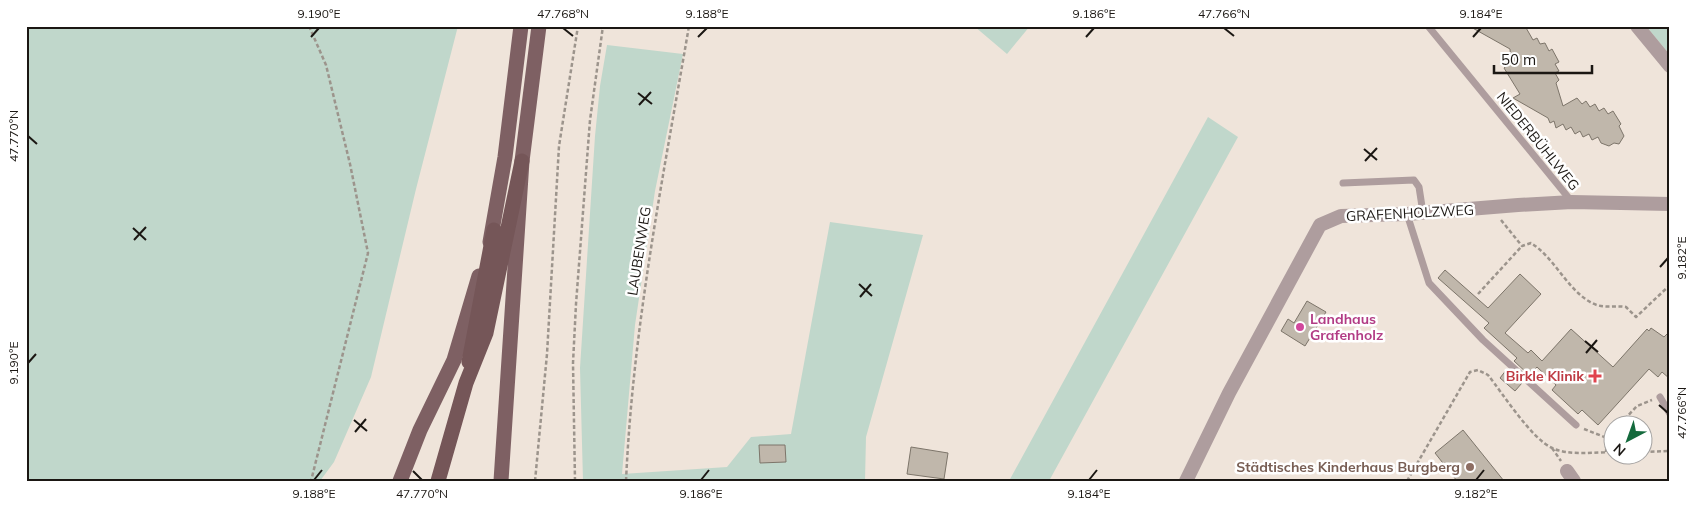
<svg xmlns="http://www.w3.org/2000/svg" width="1696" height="507" font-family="Mulish,sans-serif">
  <rect width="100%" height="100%" fill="#efe4da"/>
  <path fill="#c0d7cb" d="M26,26h432l-42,163 -45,188 -37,85 -14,19h-294z
    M974,26h56l-23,28z
    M1646,26h24v29z
    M607,45l76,9 -28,137 -20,134 -13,149 105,-7 24,-30 40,-3 39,-212 93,13 -57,202 -1,44h-282l-3,-113 15,-232 5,-50z
    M1208,117l30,20 -189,344h-40z"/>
  <path fill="#c0b7ab" stroke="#7d756a" d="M1469,26h56l8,14 4,-2 3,6 5,-1 4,8 3,-2 7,13 -4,2 4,7 -4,2 4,7 -3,3 7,23 14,-8 5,6 4,-3 4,6 5,-3 4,7 5,-3 4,6 5,-3 8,13 -2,2 5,10 -5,8 -5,-1 -5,3 -8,-3 -3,-6 -6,3 -3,-6 -6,3 -3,-6 -5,3 -4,-7 -5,3 -3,-6 -7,4 -2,-7 -4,2 -2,-5 -35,-20 7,-4 -16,-26 7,-6 -1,-13z
    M1445,270l43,38 32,-34 21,20 -36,39 23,20 3,-3 11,11 29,-32 42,38 34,-38 2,2 2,-3 13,9 6,-6v48l-8,-7 -4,5 -9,-8 -51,56 -16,-15 -4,4 -26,-24 4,-5 -19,-18 -8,8 -15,-14 3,-3 -33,-30 5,-5 -51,-45z
    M1307,301l19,11 -21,34 -24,-15 7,-12 6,4z
    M1507,369l15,14 -7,8 -15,-13z
    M1463,430l41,51h-47l-22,-28z
    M759,445h26l1,17 -26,1z
    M911,447l37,6 -4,26 -37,-5z"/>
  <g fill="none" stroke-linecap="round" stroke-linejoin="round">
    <path stroke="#9c948c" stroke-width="2.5" stroke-dasharray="4 2.5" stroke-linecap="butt" d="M309,26l17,39 24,99 18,89 -57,228
      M1501,220l21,26 9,-3c24,15 36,47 61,60 11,6 22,2 34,4l10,10 34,-32
      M1478,294l44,-48
      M1620,424l17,-18 15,-6
      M1584,429l23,9
      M1552,448l9,13
      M1606,452l1,-14 7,-7
      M1644,452l26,-1
      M535,481l12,-127 12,-208 19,-120
      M575,481l-2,-118 3,-59 14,-184 13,-94
      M626,481c7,-155 37,-303 63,-455
      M1407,481l63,-109 8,-2 10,5c15,19 43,63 64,73 17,8 43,4 62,4"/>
    <path stroke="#ae9d9e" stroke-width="7" d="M1428,26l144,176
      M1343,183l71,-3 5,7 4,26
      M1407,214l22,69 54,57 93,85
      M1660,397l10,17"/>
    <path stroke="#ae9d9e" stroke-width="14" d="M1637,26l33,40
      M1567,471l7,10
      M1186,481l43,-88 91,-168 21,-9 66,-2 111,-9 54,-3 98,2"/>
    <path stroke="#7e6063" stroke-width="15" d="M490,242l15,-85 16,-131
      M400,481l20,-51 34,-70 25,-84
      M501,481l21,-320 17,-135"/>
    <path stroke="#755658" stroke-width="15" d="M469,362l25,-132
      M438,481l28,-98 20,-50 36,-172"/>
  </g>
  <path fill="none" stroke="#1b1713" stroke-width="2" d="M563,28l10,8M1224,28l10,8M311,37l8,-9M698,37l9,-9M1086,37l8,-9M1473,37l8,-9M638,93l14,11M639,105l12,-13M28,136l9,8M1364,149l13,11M1365,161l12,-13M133,228l13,12M134,240l12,-13M1660,267l8,-9M859,284l13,12M860,297l11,-13M1585,341l13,11M1586,353l11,-13M28,363l8,-9M1659,405l9,8M354,420l13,11M355,432l11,-13M413,471l9,9M314,480l8,-10M701,480l8,-10M1089,480l8,-10M1476,480l8,-10"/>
  <circle fill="#d1479c" stroke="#fff" stroke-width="2" cx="1300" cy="327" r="5"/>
  <path fill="#e0444e" stroke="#fff" stroke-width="2" d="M1592.5 368.5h5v5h5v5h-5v5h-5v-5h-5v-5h5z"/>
  <circle fill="#8d6e63" stroke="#fff" stroke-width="2" cx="1470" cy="467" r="5"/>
  <g text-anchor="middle" stroke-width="5" stroke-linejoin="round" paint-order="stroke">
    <g font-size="14" fill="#1b1713" stroke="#fff">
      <text transform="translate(1538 141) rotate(51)" y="5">NIEDERBÜHLWEG</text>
      <text transform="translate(1410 213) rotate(-3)" y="5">GRAFENHOLZWEG</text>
      <text transform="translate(639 251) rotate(-81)" y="5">LAUBENWEG</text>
    </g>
    <g font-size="14" font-weight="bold" fill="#b23c85" stroke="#fff" text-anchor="start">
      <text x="1310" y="324">Landhaus<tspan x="1310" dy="16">Grafenholz</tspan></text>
    </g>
    <g font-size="14" font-weight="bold" fill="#be3a42" stroke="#fff" text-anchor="end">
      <text x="1584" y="381">Birkle Klinik</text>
    </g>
    <g font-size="14" font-weight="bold" fill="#785e54" stroke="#fff" text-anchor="end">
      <text x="1460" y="472">Städtisches Kinderhaus Burgberg</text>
    </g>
  </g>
  <rect width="1696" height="507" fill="none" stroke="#ffffff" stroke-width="55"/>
  <g transform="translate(1628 440) rotate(221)"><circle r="24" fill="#ffffff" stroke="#a4a2a1"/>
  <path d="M0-4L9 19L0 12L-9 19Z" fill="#146a3d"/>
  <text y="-8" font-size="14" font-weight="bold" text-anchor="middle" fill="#1b1713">N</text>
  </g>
  <path d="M1494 65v8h98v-8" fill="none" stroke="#1b1713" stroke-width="2.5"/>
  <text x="1501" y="65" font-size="15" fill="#1b1713" stroke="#ffffff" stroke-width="4" paint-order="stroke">50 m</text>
  <rect x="28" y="28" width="1640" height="452" fill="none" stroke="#1b1713" stroke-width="2"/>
  <g font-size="12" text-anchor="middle" fill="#1b1713">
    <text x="319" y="18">9.190°E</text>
    <text x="563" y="18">47.768°N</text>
    <text x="707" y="18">9.188°E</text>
    <text x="1094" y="18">9.186°E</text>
    <text x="1224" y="18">47.766°N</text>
    <text x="1481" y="18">9.184°E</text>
    <text transform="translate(14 136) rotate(-90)" y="4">47.770°N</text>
    <text transform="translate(1682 258) rotate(-90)" y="4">9.182°E</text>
    <text transform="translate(14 363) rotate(-90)" y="4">9.190°E</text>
    <text transform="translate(1682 413) rotate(-90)" y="4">47.766°N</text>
    <text x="314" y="498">9.188°E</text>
    <text x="422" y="498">47.770°N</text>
    <text x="701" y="498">9.186°E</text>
    <text x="1089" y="498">9.184°E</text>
    <text x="1476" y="498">9.182°E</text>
  </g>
</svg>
